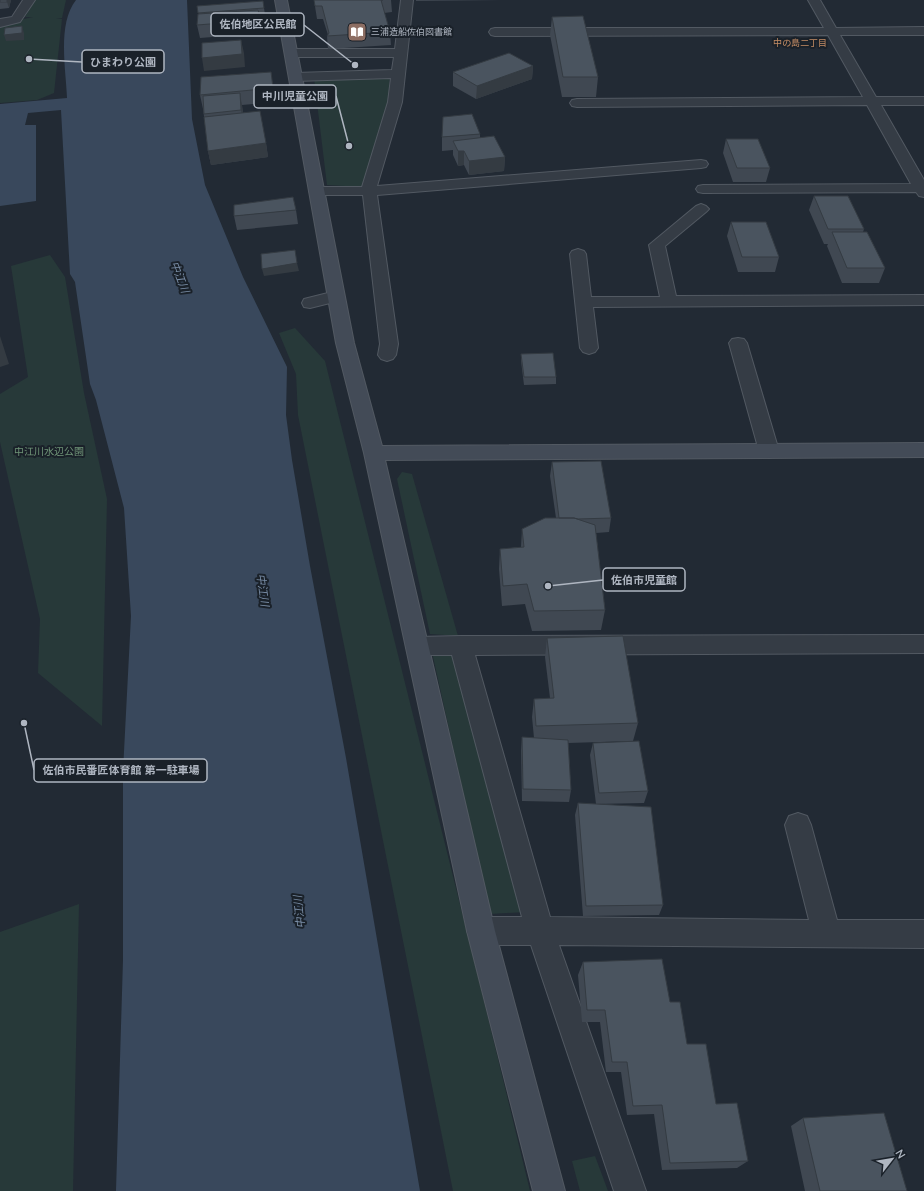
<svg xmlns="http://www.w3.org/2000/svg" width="924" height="1191" font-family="'Nunito Sans','Noto Sans JP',sans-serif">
  <rect width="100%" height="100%" fill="#222a34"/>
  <path fill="#273939" d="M35,0h31l-4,18h-6l6,1 -8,74 -17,7 -37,3v-79l33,-7h-8z
    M390,76l-2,30 -26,81 -35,-2 -13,-107z
    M50,255l15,22 19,116 23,106 -5,227 -64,-53 2,-54 -40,-177v-48l28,-17 -17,-111z
    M295,328l30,33 157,632 48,198h-77l-155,-776 -2,-41 -17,-41z
    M402,472l10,2 46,162 -28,-2 -33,-155z
    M432,652l22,1 71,259 -35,2z
    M79,904l-6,287h-73v-259z
    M595,1156l13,35h-28l-8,-30z"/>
  <path fill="#39485c" d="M76,0h111l5,119 13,66 38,92 44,90 -1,48 6,45 18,106 36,192 74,433h-304l7,-231v-189l8,-155 -7,-108 -28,-108 -6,-16 -15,-102 -5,-8 -9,-164 -33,3 -3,12h11v76l-36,5v-102l67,-6c-1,-29 -10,-74 9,-98z"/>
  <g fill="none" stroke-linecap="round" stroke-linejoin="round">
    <g stroke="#525962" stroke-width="2">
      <path id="street" d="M23,0h12l-15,22 -20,5v-8l12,-2z
        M401,0h12l-11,102 -25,84 324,-26 5,1 2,3 -2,3 -5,1 -324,27 21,149 -2,11 -3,4 -6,2 -6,-2 -3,-4 2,-11 -17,-149h-47l-5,-1 -2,-3 2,-3 5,-1h46l26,-85 3,-24 -96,3 -4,-1 -2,-3 2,-3 4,-1 97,-3 2,-13h-103l-4,-1 -2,-3 2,-3 4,-1h104z
        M808,0h12l16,28 88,-1v8h-84l36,62h48v8h-43l43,75v17l-5,-1 -3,-4 -213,1 -5,-1 -2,-3 2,-3 5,-1 208,-1 -44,-79 -290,2 -5,-1 -2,-3 2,-3 5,-1 286,-2 -35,-62 -333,1 -4,-1 -2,-3 2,-3 4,-1h329z
        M701,204l5,2 3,3 -3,3 -41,34 11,50 248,-1v10l-331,2 5,41 -3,4 -6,2 -6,-2 -3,-4 -10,-94 2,-3 6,-2 6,2 2,3 5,43h69l-11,-52 47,-39z
        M336,291l6,1 2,4 -2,4 -32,8 -6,-1 -2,-4 2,-4z
        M738,338l6,1 3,4 32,108 -3,5 -7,2 -7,-2 -3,-5 -30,-108 3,-4z
        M924,635v18l-449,2 75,262 259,3 -24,-95 4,-9 9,-3 9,3 4,9 26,95h87v28l-365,-3 87,246h-32l-83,-246h-50l-10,-4 -4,-10 4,-10 10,-4h41l-70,-262h-35l-8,-2 -3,-7 3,-7 8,-2 44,-1z"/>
    </g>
    <g stroke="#525962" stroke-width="2">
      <path id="secondary" d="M275,0h12l67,343 28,103 542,-3v14l-539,3 110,471 70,260h-32l-66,-260 -103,-478 -28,-110z"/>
    </g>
    <use href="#street" fill="#353c45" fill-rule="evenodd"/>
    <use href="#secondary" fill="#434b57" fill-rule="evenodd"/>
  </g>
  <path fill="#404852" d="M0,0h11l-2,8 -9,1z
    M314,0h77l1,12 -8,1 6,19 1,13 -63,4 -1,-13 1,-1 -5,-16h-6z
    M416,0h86l-86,1z
    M197,6l67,2 2,13h-5l2,12 -63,5 -3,-13 2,-11z
    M552,17l46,60 -2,20h-34l-12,-62z
    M533,66l-1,13 -56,20 -23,-13v-14z
    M271,72l4,30 -33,3 1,8 23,30 2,14 -57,8 -3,-14 -5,-43v1l-3,-14z
    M480,134v4l25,19 -1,14 -35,4 -5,-10 -6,1 -5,-11v-5l-11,1v-14z
    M726,139l44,29 -4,14h-33l-10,-29z
    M814,196l50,33 -1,3 22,36 -6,15h-37l-15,-37 1,-2h-4l-15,-34z
    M296,210l2,14 -61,6 -3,-14z
    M731,222l48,35 -4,15h-37l-11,-36z
    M521,354l35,23v7l-32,1 -3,-24z
    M552,462l59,56 -2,14 -13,1 9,77 -4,20 -69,1 -7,-27 -23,2 -3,-37 1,-20 21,-2 1,-18 34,-11 -6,-42z
    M547,638l91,85 -5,18 -65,2 3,47 -2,12 -47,-1 -1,-51 1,-13 12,1 -2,-21 2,-18 16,-1 -5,-41z
    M593,743l55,48 -4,12 -48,1 -6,-49z
    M578,803l85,102 -4,10 -76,1 -8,-101z
    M583,962l87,40 17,42 29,60 32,57 -11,7 -75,2 -8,-56 -27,1 -6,-43h-15l-6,-50h-18l-4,-47z
    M803,1118l104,73h-102l-14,-65z"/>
  <path fill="#343b42" d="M7,0h4l-2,8 -2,-6z
    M22,26l2,7v7l-18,1 -2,-6z
    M241,40l3,13 1,14 -41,4 -2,-13z
    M533,66l-1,13 -56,20 1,-13z
    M240,93l2,13 2,18 -3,-14z
    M266,143l2,14 -57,8 -3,-14z
    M458,151h6v14l-6,1z
    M505,157l-1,14 -35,4v-14z
    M297,263l2,8 -35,5 -2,-7z
    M0,336l9,28 -9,3z"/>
  <path fill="#4a545f" stroke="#343b42" d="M0,0h7v2h-7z
    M314,0h69h-2l9,32 -63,4 2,-3 -7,-27h-7z
    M263,1l1,7 -66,5 -1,-7z
    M258,10l3,10 -64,5 1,-11z
    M583,16l15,61h-35l-11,-60z
    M22,26v7l-18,2 1,-7z
    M241,40l1,14 -40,4v-15z
    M509,53l24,13 -56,20 -24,-14z
    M271,72l2,16 -73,7 1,-18z
    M240,93l1,17 -37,4 -1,-18z
    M260,111l6,32 -58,8 -4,-34z
    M472,114l8,20 -38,3 1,-20z
    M494,136l11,21 -36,4 -5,-10h-6l-5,-10z
    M726,139h32l12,29h-33z
    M814,196h34l16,33h-36z
    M293,197l3,13 -62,6v-11z
    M731,222h35l13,35h-37z
    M832,232h35l18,36h-38z
    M295,250l2,13 -35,6 -1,-15z
    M553,353l3,24h-32l-3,-23z
    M601,461l10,57 -33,1 -4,-1h-15l-7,-56z
    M545,518h29l21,7 10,85 -71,1 -7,-27 -24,2 -3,-37 24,-2 -2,-18z
    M623,636l15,87 -102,3 -2,-27 20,-1 -7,-60z
    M522,737l46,3 3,50 -48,-1z
    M639,741l9,50 -49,2 -6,-50z
    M578,803l73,4 12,98 -77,1z
    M662,959l8,43h10l7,42h19l10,60 21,-1 11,58 -78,2 -8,-58 -29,1 -6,-44h-15l-7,-52h-18l-4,-48z
    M884,1113l23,78h-87l-17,-73z"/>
  <defs>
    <g id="library-square" transform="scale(1)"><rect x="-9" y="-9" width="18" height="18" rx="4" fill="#8d6e63" stroke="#1a2129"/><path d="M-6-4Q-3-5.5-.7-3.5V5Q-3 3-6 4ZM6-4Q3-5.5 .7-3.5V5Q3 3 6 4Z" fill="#fff"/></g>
  </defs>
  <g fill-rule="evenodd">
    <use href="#library-square" x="357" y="32"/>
  </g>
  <g text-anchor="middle" stroke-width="4" stroke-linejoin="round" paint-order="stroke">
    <g font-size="9" fill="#afb6c1" stroke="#1a2129" text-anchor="start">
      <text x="371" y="35">三浦造船佐伯図書館</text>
    </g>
    <g font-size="9" fill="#c68e65" stroke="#1a2129">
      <text x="800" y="46">中の島二丁目</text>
    </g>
    <g font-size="10" fill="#709578" stroke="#1a2129">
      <text x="49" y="455">中江川水辺公園</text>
    </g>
    <g font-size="11" font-style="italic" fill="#7a8ea7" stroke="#1a2129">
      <text transform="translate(180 277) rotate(69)" y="4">中江川</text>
      <text transform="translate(263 590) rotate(82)" y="4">中江川</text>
      <text transform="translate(299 912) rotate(-96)" y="4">中江川</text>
    </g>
  </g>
  <path fill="none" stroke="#afb6c1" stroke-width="1.5" d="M355 65L304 25M29 59L82 62M349 146L336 96M548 586L603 580M24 723L34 770"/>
  <g fill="#afb6c1" stroke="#1a2129" stroke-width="1.5">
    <circle cx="355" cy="65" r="4"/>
    <circle cx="29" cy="59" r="4"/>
    <circle cx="349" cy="146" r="4"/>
    <circle cx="548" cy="586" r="4"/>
    <circle cx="24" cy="723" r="4"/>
  </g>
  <g fill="#1a2129" stroke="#afb6c1" stroke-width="1.5">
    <rect x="211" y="13" width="93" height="23" rx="4"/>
    <rect x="82" y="50" width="82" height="23" rx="4"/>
    <rect x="254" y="85" width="82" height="23" rx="4"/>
    <rect x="603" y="568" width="82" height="23" rx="4"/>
    <rect x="34" y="759" width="173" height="23" rx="4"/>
  </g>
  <g font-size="11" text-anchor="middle" font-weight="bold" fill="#afb6c1">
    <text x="258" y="28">佐伯地区公民館</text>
    <text x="123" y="66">ひまわり公園</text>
    <text x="295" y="100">中川児童公園</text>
    <text x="644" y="584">佐伯市児童館</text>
    <text x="121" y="774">佐伯市民番匠体育館 第一駐車場</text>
  </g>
  <g transform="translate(892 1159) rotate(59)" stroke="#1a2129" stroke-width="3" paint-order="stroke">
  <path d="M0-3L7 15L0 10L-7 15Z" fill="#afb6c1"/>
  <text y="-6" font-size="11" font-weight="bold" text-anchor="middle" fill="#afb6c1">N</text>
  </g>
</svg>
